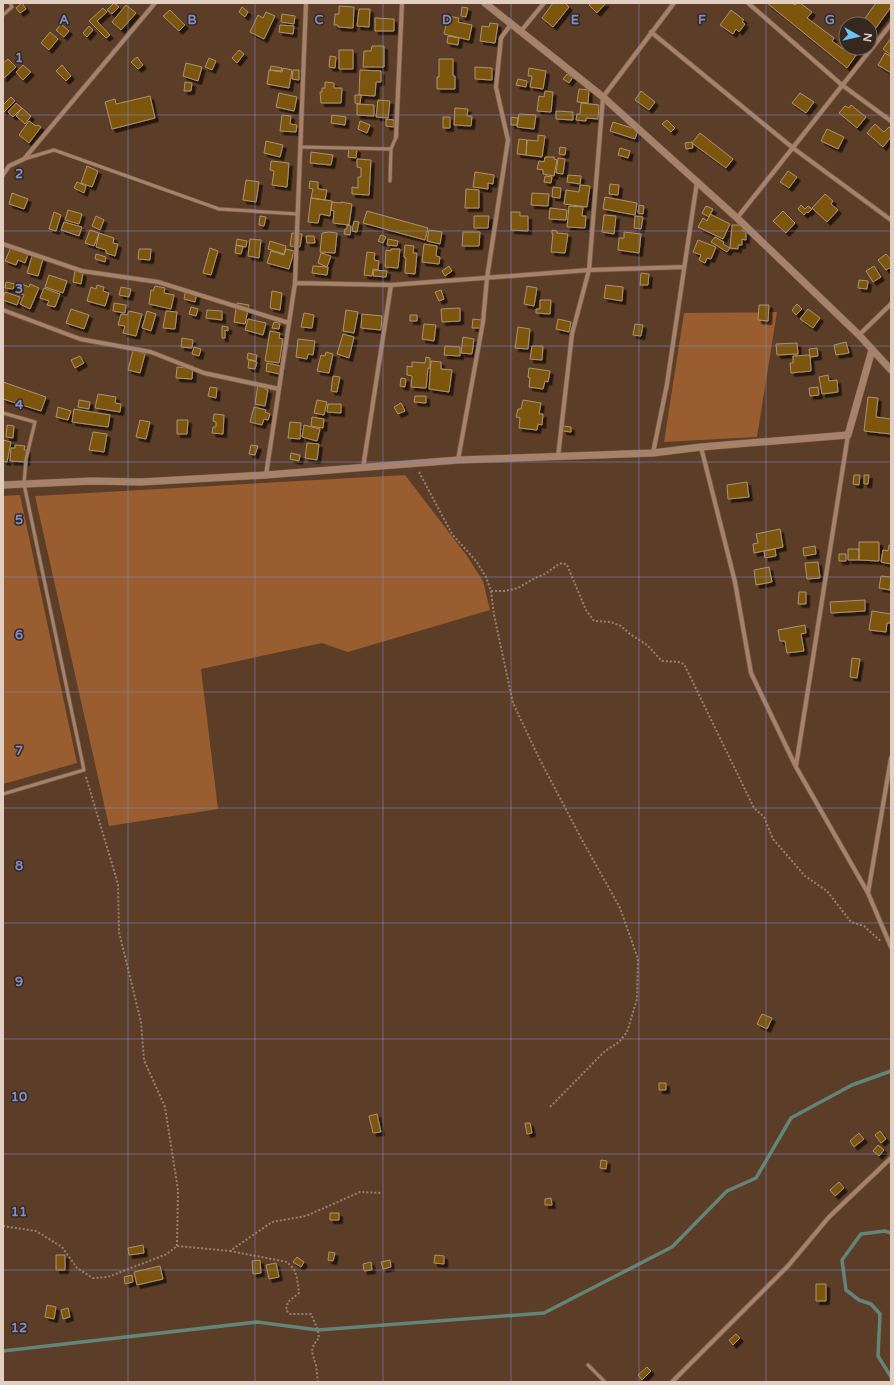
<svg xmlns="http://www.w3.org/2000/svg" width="894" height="1385" font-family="'Varela Round',sans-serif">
  <defs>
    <filter id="shadow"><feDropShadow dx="3.5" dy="3.5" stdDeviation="0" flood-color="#0009"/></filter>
  </defs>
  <rect width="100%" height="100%" fill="#5c3d27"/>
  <path fill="#9a5d30" d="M777,312l-20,125 -93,5 20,-129z
    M405,475l62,81 16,25 7,29 -142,42 -26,-9 -121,26 17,140 -109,17 -74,-330z
    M20,495l57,268 -74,21v-288z"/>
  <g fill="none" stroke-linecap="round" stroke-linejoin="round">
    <path stroke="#638578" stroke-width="3.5" d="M891,1233l-6,-2 -24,3 -19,26 4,30 13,10 12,4 9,10 -2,42 13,21
      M3,1351l254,-29 61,8 226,-17 128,-66 55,-56 29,-13 35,-60 61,-33 39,-14"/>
  </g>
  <path fill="#7d5611" stroke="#ab9270" filter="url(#shadow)" d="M22,3l4,6 -6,4 -4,-5z
    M114,3l5,4 -7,7 -5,-4z
    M553,3h12l4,4 -16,20 -11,-9z
    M592,3h14l-9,10 -8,-8z
    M767,3h25l3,2 2,-2h3l12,9 -5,6 27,20 -2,3 11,8 3,-5v4h15l-14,20z
    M876,3h15v4l-21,29v-12h-9z
    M126,5l10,8 -15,17 -9,-8z
    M339,6l15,1 -1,21 -15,-1v-2h-4l1,-11h4z
    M242,7l6,5 -3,5 -6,-5z
    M462,7l6,1 -2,9 -5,-1z
    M103,8l4,4 -10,9 13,14 -4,3 -17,-17z
    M359,9h11l-1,18 -12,-1z
    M170,10l15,15 -6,6 -16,-15z
    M731,10l13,10 -2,2 3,2 -6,8 -3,-3 -3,5 -13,-9z
    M266,12l9,4 -11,23 -14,-7 8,-17 5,3z
    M282,14l13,2 -1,8 -13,-2z
    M448,16l11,2 -1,4 14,3 -3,15 -25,-6z
    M375,18l19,1v12h-19z
    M490,23l8,1 -3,19 -15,-2 2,-15 7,1z
    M61,24l8,7 -5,6 -8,-7z
    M280,25l14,1 -1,8 -14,-2z
    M89,26l4,4 -6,7 -4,-4z
    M50,32l8,7 -9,11 -8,-7z
    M448,36l11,2 -1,7 -11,-2z
    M891,38v17l-8,-6z
    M372,46h12v21h-21l1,-16h7z
    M239,50l5,4 -7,9 -5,-5z
    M339,50h14v19h-14z
    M885,53l6,4v16l-13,-8z
    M330,56l6,1 -1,11 -6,-1z
    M137,57l6,8 -5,4 -7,-7z
    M209,58l7,3 -4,9 -7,-3z
    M8,59l8,8 -13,12v-16z
    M439,59h14v17h2v13h-18v-12h2z
    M186,63l16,4 -4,14 -15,-5z
    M23,65l8,7 -8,8 -7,-8z
    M62,65l9,11 -5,5 -10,-10z
    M271,66l11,2 -1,3 -11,-1z
    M475,67l17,1v12l-17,-1z
    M283,68l9,2 -3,18 -22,-4 2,-14 13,2z
    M529,68l17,3 -3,18 -13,-2 2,-11h-4z
    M293,70h6v10l-7,-1z
    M360,70l21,1v11h-5l-1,14 -16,-1z
    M567,74l6,3 -4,6 -6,-4z
    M518,79l9,2 -1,6 -10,-2z
    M185,82l7,1 -1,8h-7z
    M325,82l9,1v5h8l-1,15h-20l-1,-11h2v-4h3z
    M579,89l10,1 -1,13 -11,-1z
    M545,91l8,1 -2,20 -14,-1 2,-15 5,1z
    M641,91l14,11 -6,8 -14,-10z
    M279,93l18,4 -3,14 -18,-4z
    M800,93l14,9 -8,11 -14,-10z
    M355,95h6l-1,9 -5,-1z
    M150,96l5,22 -43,11 -7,-27 10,-3 1,5z
    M11,97l4,4 -12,12v-8z
    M378,100l12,1 -2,17 -12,-1z
    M16,103l6,5 -9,9 -5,-5z
    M581,103l18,2 -1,14 -12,-1v3l-10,-1 1,-6h3z
    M357,104l17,1v11l-17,-1z
    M851,105l15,12 -9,11 -18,-15 6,-7 4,2z
    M22,108l9,8 -6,8 -9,-8z
    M455,108l13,1 -1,7h5l-1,10 -17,-1z
    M556,111l17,1v8l-17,-1z
    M519,114l17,1 -2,14 -17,-2z
    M282,115l9,1 -1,8 7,1 -1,7 -16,-1z
    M332,115l14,2 -1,8 -14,-2z
    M443,117h7v11h-7z
    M511,117l7,1 -1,7h-6z
    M386,119l8,1v7l-8,-1z
    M667,120l8,8 -4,4 -9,-8z
    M29,121l7,5 2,-1 3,2 -12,16 -10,-8z
    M360,121l10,4 -3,8 -9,-4z
    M613,122l25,8 -3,9 -25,-8z
    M875,124l9,8 5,-5 2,2v8l-8,10 -16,-14z
    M827,129l17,8 -6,12 -17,-8z
    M700,133l33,26 -7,9 -34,-25z
    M538,135l7,1 -3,21 -16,-2 1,-15 11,1z
    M519,139l8,1 -1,15 -9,-1z
    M266,141l17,4 -3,12 -16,-4z
    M692,142l1,6 -7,1 -1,-6z
    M560,147l6,1 -1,7 -6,-1z
    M349,148l8,1 -1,9 -8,-1z
    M620,148l10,3 -2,7 -10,-3z
    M311,152l22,3 -2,10 -21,-2z
    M545,157h9v2l3,1 -3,16 -11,-2v-4l-6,-1 2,-8 5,1z
    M558,158l7,1 -2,15 -7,-1z
    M357,159l14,1 -2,35 -17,-1v-7l6,1v-11h3v-9l-4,-1z
    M271,161l18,2 -2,24 -15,-2 2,-14 -4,-1z
    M87,166l11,5 -6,16 -11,-4z
    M788,171l9,6 -8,11 -9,-6z
    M475,172l19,3 -1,9 -5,-1v6l-15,-2z
    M568,175l13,1 -1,8 -13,-2z
    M545,176l7,1 -1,6 -7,-1z
    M246,180l13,2 -3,20 -13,-2z
    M310,181l8,1v7l9,1 -2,10 -14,-2 2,-9 -4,-1z
    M77,182l9,4 -2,7 -10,-5z
    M610,184l9,1 -1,10 -9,-1z
    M580,185l10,1 -3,21 -23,-3 2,-14 13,2z
    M553,187l8,1 -1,10 -8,-1z
    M466,189l13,1v18h-14z
    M12,193l16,6 -4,10 -15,-5z
    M532,193l17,1 -1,12 -17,-1z
    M825,194l8,7 -2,3 7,6 -11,12 -15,-14z
    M605,197l32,6 -2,12 -32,-6z
    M311,198l21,3 -2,15 -10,-2 -2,9 -10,-1z
    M332,202l9,1v-1l11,2 -3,21 -16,-2 1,-12 -3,-1z
    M639,205l5,1 -1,8 -5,-1z
    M801,205l4,4 3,-3 4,3 -4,4 -1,-1 -3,3 -6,-6z
    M569,206l14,1 -1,9h4l-1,12 -18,-1z
    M706,206l7,3 -4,8 -7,-4z
    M550,208l17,2 -1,10 -17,-1z
    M68,210l14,4 -3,10 -14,-4z
    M367,211l61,17 -3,12 -62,-17z
    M783,211l12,12 -9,10 -13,-12z
    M54,212l7,3 -5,16 -7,-2z
    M511,212h9v4h8v15l-17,-1z
    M710,214l20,10 -7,15 -25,-12 5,-9 4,3z
    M604,215l12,1 -2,18 -12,-2z
    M96,216l8,4 -4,10 -8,-4z
    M260,216l6,1 -2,9 -5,-1z
    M474,216h15l-1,12h-14z
    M635,216l8,1 -2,12 -7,-1z
    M354,221l5,1 -2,10 -5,-1z
    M64,222l18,5 -3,9 -18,-6z
    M347,225l4,1 -1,9 -6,-1 1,-5h2z
    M732,225h11v6h3v9l-4,-1v6h-4v4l-8,-1z
    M90,230l9,3 -5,13 -9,-3z
    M429,230l13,2 -2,12 -13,-3z
    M552,230l5,1v2l11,1 -3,19 -14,-1 2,-18h-1z
    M329,232l8,1 -2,20 -15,-1 2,-19z
    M463,232h17l-1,14h-17z
    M624,232l17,2 -2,19 -21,-3 1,-12h5z
    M99,233l15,5 -1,5 5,1 -3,12 -9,-3v-3l-10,-3z
    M292,233l10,1 -2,13 -10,-1z
    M381,235l5,2 -3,6 -5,-2z
    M306,236h8l1,7h-8z
    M715,237l9,5 -1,2 7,4 -3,4 -16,-10z
    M237,239l10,2 -1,6 -10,-2z
    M250,239l11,1 -2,18 -11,-2z
    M388,239l10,2 -1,5 -10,-1z
    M698,240l18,7 -5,12 -4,-1 -2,5 -6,-3 2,-5 -8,-3z
    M270,241l16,5 -2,8 -16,-5z
    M424,244l13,2 -1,10 4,1 -1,7 -17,-2z
    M12,245l17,7 -4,11 -7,-3 -2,5 -11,-4z
    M236,245l7,2 -2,7 -6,-1z
    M405,245l9,1 -1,7h4l-2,21 -10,-1 1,-15 -2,-1z
    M210,248l8,3 -7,24 -8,-2z
    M139,249h12l-1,11 -12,-1z
    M286,249l8,2 -5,18 -22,-6 4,-12 13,4z
    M391,249h9l-2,19 -13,-1 1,-17 5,1z
    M367,252l8,1 -1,7 5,1 -1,9 -5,-1 -1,7 -8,-1z
    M321,253l10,3 -4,11 -9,-4z
    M96,254l10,3 -1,5 -10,-3z
    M886,254l5,6v7l-5,3 -8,-10z
    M32,256l11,3 -5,17 -11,-3z
    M313,266l15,1 -1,8 -15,-2z
    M449,266l3,5 -7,5 -3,-5z
    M874,266l7,11 -8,5 -7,-11z
    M374,270l13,1 -1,6 -13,-1z
    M75,271l8,2 -2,11 -8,-2z
    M641,273l8,1 -1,11h-8z
    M49,275l18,6 -4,12 -18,-6z
    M859,280l9,1 -1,8 -9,-1z
    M6,282l9,2 -2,5 -8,-1z
    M22,284l7,3 1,-3 9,4 -9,21 -10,-5 4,-9 -5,-2z
    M97,285l7,2 -1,4 6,2 -4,13 -18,-5 4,-14 5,2z
    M606,285l17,2 -1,14 -18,-3z
    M155,286l10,2 -1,5 10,2 -3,14 -22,-5 2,-14 2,1z
    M527,286l10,2 -3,18 -10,-2z
    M121,287l10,2 -2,8 -10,-2z
    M44,288l16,6 -5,13 -8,-2 2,-4 -9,-3z
    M186,289l11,3 -2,10 -11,-3z
    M441,290l3,9 -5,2 -4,-9z
    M272,291l10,2 -2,17 -10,-2z
    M5,292l15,5 -3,8 -14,-5z
    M540,300h11l-1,14 -14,-1v-4h4z
    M114,303l12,2 -1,8 -12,-2z
    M237,303l12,2 -4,19 -11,-2z
    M797,304l5,5 -6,6 -4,-5z
    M759,305h10l-1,16 -10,-1z
    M191,307l7,2 -2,7 -7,-2z
    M460,308v13l-18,1 -1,-13z
    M71,309l18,6 -5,14 -18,-6z
    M808,309l12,9 -7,10 -13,-9z
    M207,310l15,1v9l-16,-2z
    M346,310l12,2 -4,21 -11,-2z
    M129,311l13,3 -6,22 -13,-3 2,-7 -7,-1 3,-11 6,1z
    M147,311l9,3 -5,17 -9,-3z
    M166,311l11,1 -2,17 -12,-1z
    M304,313l10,2 -2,13 -11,-1z
    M362,314l20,2 -1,14 -20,-2z
    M410,315h7v6h-7z
    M248,319l18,4 -3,12 -18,-5z
    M473,319l8,1 -1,8h-8z
    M558,319l13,3 -2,10 -13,-3z
    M274,322l6,1 -1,6 -7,-1z
    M424,324l12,1 -2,16 -12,-2z
    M635,324l8,1 -2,11 -8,-1z
    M222,326l6,1v4l-3,-1v8h-3z
    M518,327l12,2 -2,20 -13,-1z
    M270,331l10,2 -1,5 4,1 -4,24 -14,-2z
    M343,334l11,3 -5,21 -12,-4z
    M463,337l11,2 -2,15 -11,-1z
    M182,338l11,2 -1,8 -11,-1z
    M298,339l17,2 -2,14 -5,-1 -1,5 -11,-2z
    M846,342l3,11 -13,2 -2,-10z
    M797,343l1,11 -21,1 -1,-11z
    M445,346l15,1v9l-16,-1z
    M532,346h11l-1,14 -12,-1z
    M194,347l7,2 -2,7 -7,-2z
    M817,348l1,8 -8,1 -1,-8z
    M133,350l12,4 -5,19 -12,-3z
    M326,352l7,2 -4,19 -12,-2 4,-16 4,1z
    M248,353l9,2 -1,6 -9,-2z
    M810,355l1,16 -20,2 -1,-10h3v-7z
    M80,356l4,7 -9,5 -4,-8z
    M426,357l4,1v10h-2l-2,20 -15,-1 1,-11 -5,-1v-9l5,1v-5l13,1z
    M249,360l8,2 -2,7 -7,-1z
    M431,361l10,1v7l11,1 -3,22 -20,-3z
    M267,363l14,3 -2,8 -13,-3z
    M188,365l5,1 -1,13 -16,-1 1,-11 11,1z
    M529,368l21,3 -2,11 -3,-1 -2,8 -14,-2 1,-9 -2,-1z
    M828,375l1,6 8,-1 1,12 -16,2 -3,-17z
    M333,376l7,1 -3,15 -6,-1z
    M401,378l5,1 -1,8 -5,-1z
    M3,382l43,15 -5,14 -38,-12z
    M258,384l8,1 -1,4 3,1 -3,16 -10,-2z
    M210,387l7,1 -1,10 -8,-2z
    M818,387l1,8 -9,1 -1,-8z
    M98,394l18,3 -1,6 6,1 -1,8 -25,-4z
    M415,396h11v7l-12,-1z
    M868,397l10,1 -2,19 15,2v15l-27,-3z
    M79,400l11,2 -1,7 -11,-2z
    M317,400l10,2 -3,13 -10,-2z
    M523,400l18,3 -2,11h4l-1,11 -4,-1 -1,6 -18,-2 1,-10 -4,-1 2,-8h3z
    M401,403l4,8 -7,3 -4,-7z
    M328,404h13v9l-14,-1z
    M58,407l13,4 -3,9 -12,-3z
    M254,407l12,3 -1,2 5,2 -2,6 -4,-1 -2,6 -12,-3z
    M74,409l36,6 -2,12 -36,-5z
    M214,414l10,1 -1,19 -11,-1 1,-6h3v-5l-3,-1z
    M312,417l12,2 -1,9 -12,-2z
    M140,420l10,2 -4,17 -10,-2z
    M177,420h11l-1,14h-10z
    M290,422l11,1 -1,16 -12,-1z
    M7,425l7,1 -1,12 -7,-1z
    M304,425l16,4 -3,12 -15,-4z
    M563,426l8,1v5l-8,-1z
    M93,432l14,2 -3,18 -15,-2z
    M3,440l8,2 -4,20 -4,-1z
    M307,443l12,1 -2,16 -12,-2z
    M15,445l10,1 -1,4h3l-1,12 -16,-1 1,-13h4z
    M251,445l7,1 -3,9 -6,-1z
    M291,453l9,2 -1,6 -9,-2z
    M854,475h6l-1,10 -6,-1z
    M864,475h5l-1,9h-4z
    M747,482l2,15 -21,2 -1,-14z
    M780,529l3,18 -29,6 -1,-9 5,-1 -2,-9z
    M859,542h20v19l-20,-1z
    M889,545l2,1v18l-10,-2 2,-12 5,1z
    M815,546l1,8 -12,2 -1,-8z
    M775,549l1,7 -11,2 -1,-7z
    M848,549h11v11h-11z
    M839,554h7v7h-7z
    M818,562l2,16 -13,1 -2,-16z
    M769,567l3,15 -16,3 -2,-15z
    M881,576l10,1 -1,13 -11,-2z
    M799,592h7v12h-8z
    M865,600v11l-34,2 -1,-11z
    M872,611l19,3 -1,9h-3l-1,9 -17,-2z
    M805,625l1,8 -5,1 3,17 -17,2 -2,-12h-5l-2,-11z
    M852,658l8,1 -3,19 -7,-1z
    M762,1014l10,4 -5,11 -10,-5z
    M659,1083h7v7h-7z
    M377,1114l4,18 -8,1 -4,-17z
    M525,1123h5l2,10 -5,1z
    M880,1131l6,8 -5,4 -6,-8z
    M859,1133l5,6 -10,8 -4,-6z
    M878,1145l6,5 -5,6 -6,-5z
    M601,1160l6,1 -1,8 -6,-1z
    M839,1182l5,6 -9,8 -5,-6z
    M551,1198l1,7h-7v-6z
    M330,1213h9v7h-9z
    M143,1245l1,8 -15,2 -1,-7z
    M329,1252l6,1 -2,8 -5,-1z
    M56,1255h9v15h-9z
    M435,1255l9,1v8l-10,-1z
    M297,1257l7,5 -3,5 -8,-5z
    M260,1260l1,13 -8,1 -1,-13z
    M390,1260l1,7 -8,2 -2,-7z
    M371,1262l1,8 -8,1 -1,-7z
    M276,1263l3,14 -10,2 -3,-14z
    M160,1266l3,13 -26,6 -3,-13z
    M132,1275l1,7 -8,2 -1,-7z
    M816,1284h10v17h-10z
    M47,1305l9,2 -2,12 -9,-2z
    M68,1308l2,9 -7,2 -2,-9z
    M736,1334l4,4 -7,7 -4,-5z
    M647,1367l4,4 -9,9 -4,-5z"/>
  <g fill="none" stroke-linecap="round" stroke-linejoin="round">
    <g stroke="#745a47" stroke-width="4.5">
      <path id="service" d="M3,15l9,-8 -2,-4
        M301,147l90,2
        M24,159l30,-9 165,59 79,5
        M390,181l1,-32 5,-12
        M3,413l32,9 -9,37 -2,25 60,286 -81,24
        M588,1365l17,17"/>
    </g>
    <g stroke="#745a47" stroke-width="5.5">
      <path id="minor" d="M748,3l94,82 49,36
        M521,31l23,-28
        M651,32l142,116 98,72
        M396,137l6,-134
        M3,175l6,-9 15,-7 131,-156
        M737,218l154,-194
        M3,244l79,27 76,11 131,41
        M295,283l96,2 198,-15 95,-3
        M3,310l77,29 71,13 53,21 75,16
        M859,335l32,-31
        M701,447l34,135 16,91 45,94 72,126 23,54
        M653,453l14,-69 30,-202
        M558,457l14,-123 17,-64 14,-173 71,-94
        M458,460l25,-138 4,-44 21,-138 -12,-53 5,-49 10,-14
        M363,468l28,-183
        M266,475l29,-192 11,-280
        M796,766l52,-331
        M868,893l23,-135
        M672,1382l116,-116 41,-49 62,-59"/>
    </g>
    <g stroke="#745a47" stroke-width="8">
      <path id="tertiary" d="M485,3l118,94 134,121 122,117 32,35
        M3,485l89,-4 49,1 125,-7 192,-15 195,-7 48,-6 147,-12 24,-85"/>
    </g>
    <path stroke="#99806e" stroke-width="2" stroke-dasharray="2 2" stroke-linecap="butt" d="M419,472l33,62 24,27 10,16 5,14 3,24 19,88 27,57 41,78 39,70 18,51 -1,40 -10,33 -8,10 -14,9 -56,57
      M491,591h14l13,-3 17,-10 10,-4 14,-10 4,-1 4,2 19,45 8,11 17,1 10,4 9,8 17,11 15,16 17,1 5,2 70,144 10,9 9,22 32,37 22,15 24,31 13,4 14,13 3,2
      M86,777l32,107 1,48 22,90 3,38 21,47 13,83 -1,56
      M3,1226l33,5 26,16 15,21 16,10 15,-1 59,-23 10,-8 53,5 42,-29 34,-6 54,-24 22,1
      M230,1251l57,11 7,7 3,9 2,15 -11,9 -2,8 4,4h21l7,16 1,8c-10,11 -7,15 -3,27 1,6 1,12 2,17"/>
    <use href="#service" stroke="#a58269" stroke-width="3"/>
    <use href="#minor" stroke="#a58269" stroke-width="4"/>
    <use href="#tertiary" stroke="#a58269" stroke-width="7"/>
  </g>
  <path fill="none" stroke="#808ecd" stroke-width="1" stroke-opacity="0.55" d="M128,3v1379M255,3v1379M383,3v1379M511,3v1379M639,3v1379M766,3v1379M3,115h888M3,231h888M3,346h888M3,462h888M3,577h888M3,692h888M3,808h888M3,923h888M3,1039h888M3,1154h888M3,1270h888"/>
  <g font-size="13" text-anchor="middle" font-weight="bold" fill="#808ecd" stroke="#36281e" stroke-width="3" stroke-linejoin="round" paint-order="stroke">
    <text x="64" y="24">A</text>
    <text x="192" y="24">B</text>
    <text x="319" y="24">C</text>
    <text x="447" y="24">D</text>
    <text x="575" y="24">E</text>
    <text x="702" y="24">F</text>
    <text x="830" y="24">G</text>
    <text x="19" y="62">1</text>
    <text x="19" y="178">2</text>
    <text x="19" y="293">3</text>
    <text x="19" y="409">4</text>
    <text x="19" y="524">5</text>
    <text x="19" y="639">6</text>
    <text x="19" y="755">7</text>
    <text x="19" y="870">8</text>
    <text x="19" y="986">9</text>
    <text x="19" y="1101">10</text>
    <text x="19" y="1216">11</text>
    <text x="19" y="1332">12</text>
  </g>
  <rect width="894" height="1385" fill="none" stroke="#e2cfc2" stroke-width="8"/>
  <g transform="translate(858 36) rotate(98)"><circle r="19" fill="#36281e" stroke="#7b6b60"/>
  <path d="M0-3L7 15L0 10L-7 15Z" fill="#6dc2f3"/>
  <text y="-6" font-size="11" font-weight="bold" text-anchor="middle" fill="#e2cfc2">N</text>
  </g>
</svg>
